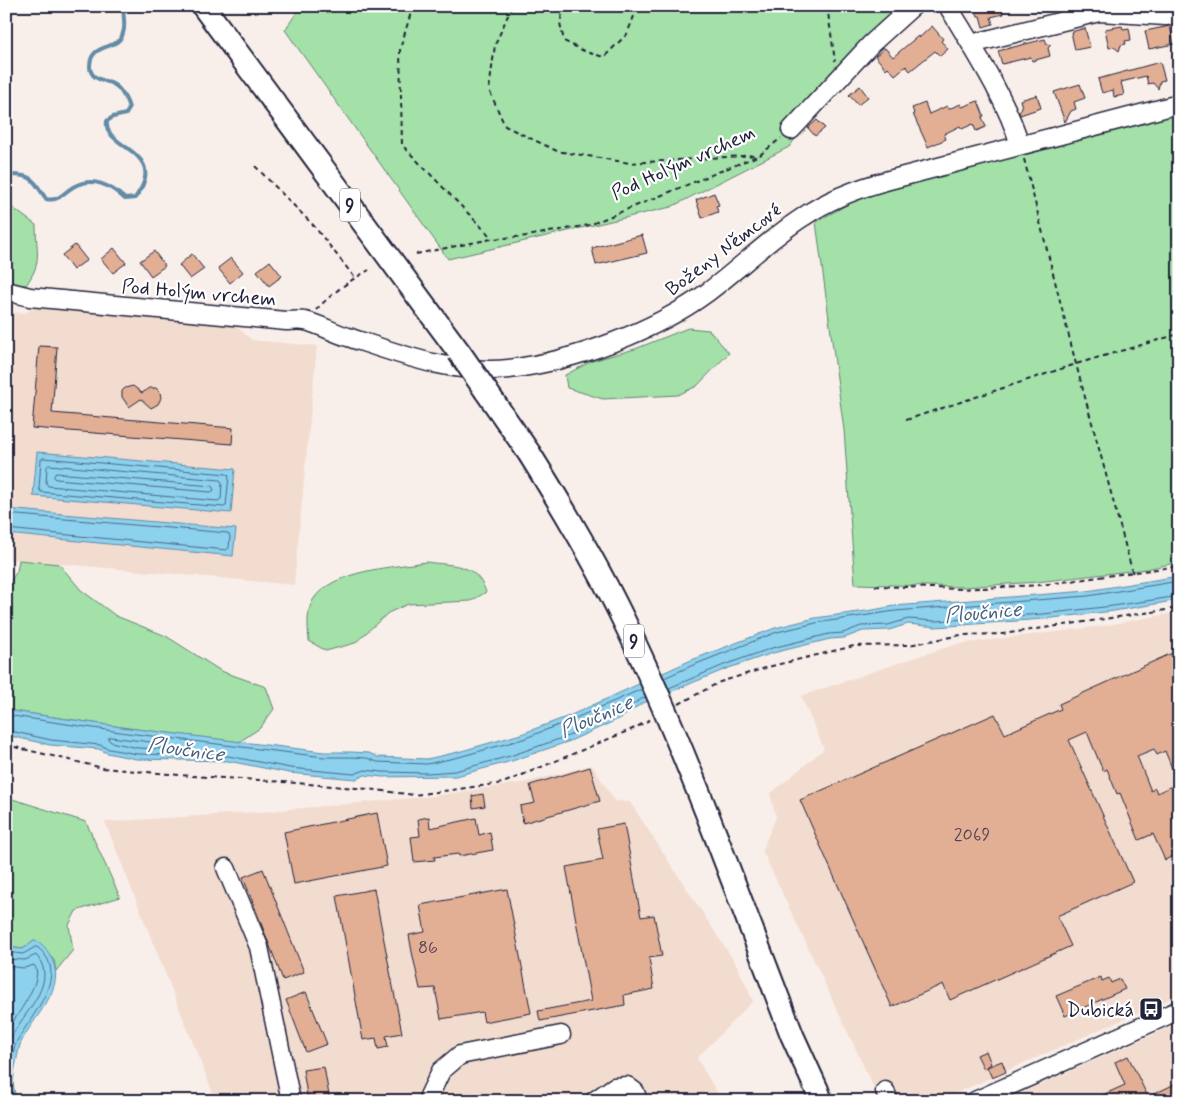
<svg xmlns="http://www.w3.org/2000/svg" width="1185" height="1107" font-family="Mynerve,sans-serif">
  <rect width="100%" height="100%" fill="#f9efea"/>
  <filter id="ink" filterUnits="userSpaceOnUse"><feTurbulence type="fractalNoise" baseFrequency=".02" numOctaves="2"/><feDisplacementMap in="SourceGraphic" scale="10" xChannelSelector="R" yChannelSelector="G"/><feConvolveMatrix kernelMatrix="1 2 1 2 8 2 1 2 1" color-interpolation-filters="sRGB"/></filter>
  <g filter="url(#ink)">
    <path fill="#f2dcd0" d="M35,307l201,19 16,14 65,6 -23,239 -288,-26v-247l19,1z
      M1179,612v383l-241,106h-58l-118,-251 14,-33 -6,-23 54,-45 -23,-53 124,-42 33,-10 144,-18z
      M592,765l23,36 15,1 108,165 15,34 -56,57 25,43h-506l-111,-279 154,-10 174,-16 94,-14z
      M1179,1023v78h-152l-4,-9z"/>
    <path fill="#a3e1a9" stroke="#628272" d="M301,6h617l-46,31 -83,110 -118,60 -223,52 -163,-229z
      M1179,112v450l-32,7 -110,13 -74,5 -108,-3 -11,-154 -28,-208 59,-33z
      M6,203l30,22c0,26 7,37 -10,60l-14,-1 -6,-3z
      M688,328l21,2 20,23 -32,33 -19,9 -75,4 -36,-11 -2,-13 27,-14 43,-12z
      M19,560l40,4 22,26 35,26 50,20 55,35 45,16 8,22 -14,19 -21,14 -111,-14 -122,-18v-122l11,-17z
      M426,562c28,4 49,0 60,30l-15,9 -63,3 -20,9 -33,30 -29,8 -17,-10c-1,-13 -3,-29 4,-41 18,-30 82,-33 113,-38z
      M6,797l80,25 34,75 -44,14 -7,14 4,25 -17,21 -2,-11 -20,-19 -11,8 -17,-2z"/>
    <path fill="#8cd1ee" stroke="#628ba6" d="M37,452l198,17 -4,44 -198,-17z
      M6,509l230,20 -3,27 -227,-22z
      M1179,576v24l-65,11 -71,8 -107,8 -28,-3 -19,6 -26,1 -19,7 -14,1 -57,14 -47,16 -85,35 -20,14 -51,23 -58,20 -56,15 -74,1 -17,-2 -9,4 -67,-6 -61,-12 -92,-2 -29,-6 -8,-4 -49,-4 -44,-10v-25l122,18 196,24h27l18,1 9,4 49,2 31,-7 63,-18 48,-18 120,-55 86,-33 40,-10 58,-8 21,-4 193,-15z
      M34,941c7,1 10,5 14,11 24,35 -15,62 -28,93 -2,6 -3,15 -5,22 -2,12 -3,23 3,34h-12v-154l17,2z"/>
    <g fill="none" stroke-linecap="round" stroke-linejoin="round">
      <path stroke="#4c6883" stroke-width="1" d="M43,458l184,16 2,2 -3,30 -2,1 -183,-15 -2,-3 2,-29z
        M49,465l171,15 2,2 -1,17 -3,2 -170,-15 -2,-3 1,-16z
        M56,473l156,13 2,4 -3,2 -155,-13 -2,-2z
        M6,514l222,19 2,3 -1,12 -3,2 -220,-21
        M664,678l27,-12 86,-34 39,-9 79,-12 193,-15 91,-15
        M669,688l55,-23 48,-17 57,-14 14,-1 18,-7 27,-1 20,-6 28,2 107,-7 70,-8 66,-10
        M6,715l121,18 197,24h27l16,1 10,4 50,2 32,-7 64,-18 48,-19 71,-31
        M6,730l45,10 49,5 9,4 28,5 91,2 62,12 64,6 11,-4 17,2 46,1 27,-2 55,-15 58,-20 50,-23 27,-16
        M111,737l55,7 2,3 -2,2 -28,-1 -27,-6 -3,-3z
        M6,952l17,2 12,-7h2c35,27 -6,68 -20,94 -4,7 -5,18 -7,26 -2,11 -3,24 3,34
        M6,959l19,1 11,-5c25,29 -16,59 -26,86 -2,5 -3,10 -4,15
        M6,966l18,2 10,-3c12,13 -20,54 -28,67"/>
      <path stroke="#628ba6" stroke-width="4" d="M6,175c27,-1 26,3 40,24 12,3 17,-6 27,-12 20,-11 37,-2 52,12l10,-1c36,-48 -33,-49 -28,-77l6,-4 13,-3 3,-5c-1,-7 -7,-18 -13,-23 -8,-7 -26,-4 -26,-20 0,-24 29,-15 33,-33 3,-7 0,-19 0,-27"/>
    </g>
    <path fill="#e2af95" stroke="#22223b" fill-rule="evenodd" d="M974,6h27l2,8 -12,3 2,7 -10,3 -3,-11h-2z
      M932,26l11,13 -2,2 7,8 -8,7 -5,-5 -25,20 -4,-5 -11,9 -7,-8 -2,2 -11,-13 10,-8 8,9 25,-21 1,2z
      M1122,26l1,3 6,-1 2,12 -6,1 1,3 -5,1 -2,6 -5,-4 -5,1 -4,-19z
      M1170,26l4,18 -25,5 -4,-18z
      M1085,28l5,19 -15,3 -4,-18z
      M1045,39l2,5 4,1 -3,3 2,8 -18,5 -1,-4 -29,7 -4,-13z
      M1160,62l5,18 -5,1 -2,8 -5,-6 -5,1 -2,-8 -25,6 3,13 -10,2 -1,-7 -11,3 -4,-14z
      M1080,84l5,14 -11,4 2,7 -5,2 -6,11 -11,-30z
      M860,86l8,11 -10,8 -9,-10z
      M1037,95l4,13 -21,7 -1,-2 3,-6 -2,-7z
      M978,101l6,15 -2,1 4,10 -10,4 -3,-7 -11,5 -2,-3 -16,8 2,5 -18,8 -15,-33 1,-1 -2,-5 13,-5 4,11 18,-8 1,3 13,-5 1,3z
      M817,120l8,8 -10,8 -7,-8z
      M714,193l5,12 -3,1 2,6 -16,6 -6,-18z
      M642,235l5,18 -51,12 -4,-17z
      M75,245l12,15 -14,10 -11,-15z
      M114,248l12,15 -13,10 -12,-14z
      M154,251l11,15 -14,10 -11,-15z
      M192,254l12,15 -14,10 -11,-14z
      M231,258l12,14 -13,11 -12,-15z
      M270,261l12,15 -13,10 -12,-15z
      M39,346l18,1 -5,66 181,15 -1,16 -200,-16z
      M133,386l9,7 8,-5h6l4,4 1,6 -3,6 -7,4 -10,-9 -12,8 -7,-10v-6l3,-3z
      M1179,650v203l-14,7 -12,-26 -14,6 -19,-47 -3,1 -10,-25 -4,2 -16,-39 -18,8 64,142 -76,34 14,30 -121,54 -7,-16 -51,23 -92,-207 195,-86 10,20 56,-25 -2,-5zM1154,749l3,6 8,-4 13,32 -21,10 -2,-5 -4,3 -14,-35z
      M590,767l10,34 -77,22 -3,-17 15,-3 -5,-18z
      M483,794l2,12 -12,2 -1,-12z
      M377,813l10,53 -93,18 -10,-52z
      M429,817l1,11 46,-10 3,17 11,-3 3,18 -34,6 -1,-2 -24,3 1,3 -21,2 -3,-25 9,-1 -2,-17z
      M624,824l17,93 13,-2 8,41 -13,2 5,31 -30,6 1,10 -85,16 -2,-10 53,-10 -25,-134 37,-7 -6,-31z
      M263,869l41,103 -21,8 -40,-103z
      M374,889l28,144 -16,3 2,11 -10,2 -2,-11 -13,2 -26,-144z
      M507,889l24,124 -47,9 -2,-10 -41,7 -6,-31 -15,1 -8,-37 -3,-17 16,-3 -5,-27z
      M1101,977l1,4 7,-3 2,5 9,-4 5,10 -60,27 -9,-20z
      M306,992l21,52 -21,8 -20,-52z
      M986,1051l5,13 -7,5 -7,-14z
      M1128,1056l20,41 31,-15v19h-90l36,-16 -10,-23z
      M1002,1061l4,11 -14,6 -5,-11z
      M324,1067l6,34h-22l-5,-31z"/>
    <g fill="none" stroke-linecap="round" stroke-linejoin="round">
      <g stroke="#22223b" stroke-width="21">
        <path id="minor" d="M948,6c25,42 58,92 72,139
          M971,44l128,-32 67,4 13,-3
          M791,130l80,-86 42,-38
          M6,291l24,6 256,24c6,0 13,-1 19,0 14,3 29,12 43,16 51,17 106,38 161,32 66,-8 146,-38 199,-77 32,-24 61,-53 95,-75 26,-18 56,-29 86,-37l290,-76
          M226,868l33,79 32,154
          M885,1091l4,10
          M430,1101l-1,-5 12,-25 19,-16 101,-20
          M594,1101l20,-14 13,-1 8,6 3,9
          M975,1101l204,-91"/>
      </g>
      <g stroke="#22223b" stroke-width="26">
        <path id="major" d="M203,6l256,346
          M486,391l43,62
          M717,839l75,196 25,55 4,11"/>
      </g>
      <path stroke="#22223b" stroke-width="2" stroke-dasharray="5 4" stroke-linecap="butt" d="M413,6l-13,43 2,96 90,93
        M512,6l-17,39 -6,45 16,36 52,25 73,12 128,-8
        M564,6l-4,17 4,18 22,11 18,5 23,-23 11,-28
        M827,6l8,55
        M1024,159l52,205 57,210
        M255,166l59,60 41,52
        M416,254l76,-15 35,-3 62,-11 171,-70 21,-17
        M316,310c16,-17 33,-29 53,-40
        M906,420l170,-56 103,-30
        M875,586l86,3 80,-4 138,-19
        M679,704l41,-22 52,-16 82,-20 55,-1 52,-10 42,-1 176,-26
        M6,745l97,23 88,8 68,4 109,9 46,6 89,-12 132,-55 16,-9"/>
      <use href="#minor" stroke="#fff" stroke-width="18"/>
      <use href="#major" stroke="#fff" stroke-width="22"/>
      <g stroke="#22223b" stroke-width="26" stroke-linecap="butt">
        <path id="major-bridge" d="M459,352l27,39
          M529,453c35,56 69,113 97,172 34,70 63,142 91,214"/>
      </g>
      <use href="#major-bridge" stroke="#fff" stroke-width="22"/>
    </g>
  </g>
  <defs>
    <g id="bus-square" transform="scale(1.25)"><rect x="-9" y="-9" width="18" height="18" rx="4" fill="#22223b" stroke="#fff"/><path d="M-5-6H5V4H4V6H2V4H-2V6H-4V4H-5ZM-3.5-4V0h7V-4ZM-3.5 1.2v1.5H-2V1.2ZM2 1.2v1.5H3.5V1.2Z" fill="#fff"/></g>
  </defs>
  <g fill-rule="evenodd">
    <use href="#bus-square" x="1151" y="1009"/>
  </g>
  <g text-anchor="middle" stroke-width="4.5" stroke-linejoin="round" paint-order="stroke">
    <g font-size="18" fill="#524552">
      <text x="972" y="840">2069</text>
      <text x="428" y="953">86</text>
    </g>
    <g fill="#fff" stroke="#646476" stroke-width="1">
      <rect x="340" y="188.5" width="20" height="33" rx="4"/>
      <rect x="624" y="624.5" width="20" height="33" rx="4"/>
    </g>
    <g font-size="19" font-weight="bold" fill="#22223b">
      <text x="350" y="212">9</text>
      <text x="634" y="648">9</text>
    </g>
    <g font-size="20" fill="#22223b" stroke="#fff">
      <text transform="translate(683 162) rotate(-24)" y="7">Pod Holým vrchem</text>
      <text transform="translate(723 249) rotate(-37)" y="7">Boženy Němcové</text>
      <text transform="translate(199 292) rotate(5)" y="7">Pod Holým vrchem</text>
    </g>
    <g font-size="20" fill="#22223b" stroke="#fff" text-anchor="end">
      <text x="1134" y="1016">Dubická</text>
    </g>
    <g font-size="21" font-style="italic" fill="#475f7a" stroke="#fff">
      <text transform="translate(983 612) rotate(-5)" y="7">Ploučnice</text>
      <text transform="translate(596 716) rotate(-23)" y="7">Ploučnice</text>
      <text transform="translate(186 749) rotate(8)" y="7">Ploučnice</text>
    </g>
  </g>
  <rect width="1185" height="1107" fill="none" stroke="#fff" stroke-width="25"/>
  <rect x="12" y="12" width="1160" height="1082" fill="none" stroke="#22223b" stroke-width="2" filter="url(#ink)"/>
</svg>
